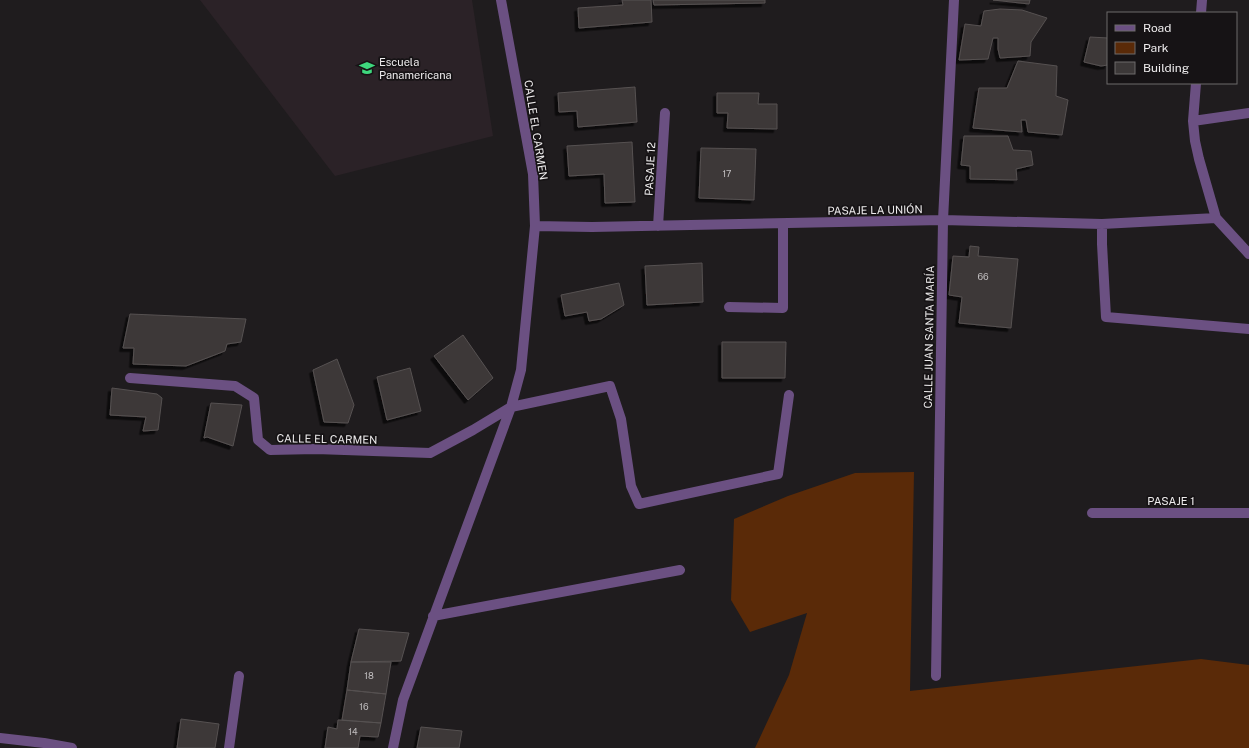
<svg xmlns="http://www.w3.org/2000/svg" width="1249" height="748" font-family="'Public Sans',sans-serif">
  <defs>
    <filter id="shadow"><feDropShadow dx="-3.5" dy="3.5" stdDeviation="0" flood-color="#0009"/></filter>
  </defs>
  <rect width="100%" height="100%" fill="#1f1c1e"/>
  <path fill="#2b2227" d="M200,0h272l21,136 -158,40z"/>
  <path fill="#5a2a08" d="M914,472l-4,219 291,-32 48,6v83h-494l34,-73 18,-62 -57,19 -19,-32 3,-81 54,-23 67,-23z"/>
  <path fill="#3c3838" stroke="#565151" filter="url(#shadow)" d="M622,0h29l1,22 -73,6 -1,-20 45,-3z
    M653,0h112v3l-111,2z
    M993,0h37l-1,4z
    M1000,9l22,1 25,8 -16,24 -1,14 -30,2 -2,-9v-11h-5l-5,21 -29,1 6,-36 16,2 3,-15z
    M1090,37l18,1v27l-7,1 -17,-4z
    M1018,61l39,5 -1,30 12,4 -6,35 -34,-3 -2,-12h-5l1,12 -49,-4 6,-40h28z
    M635,87l2,35 -59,5 -1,-16 -18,1 -1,-19z
    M717,93h42l-1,11h19v25l-50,-1 1,-15h-11z
    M964,136h44l5,14 18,1 2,14 -17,4 1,11 -47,-1v-13l-9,-1z
    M632,142l3,60 -30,1 -1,-29 -35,2 -2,-30z
    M701,148l55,1 -2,51 -55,-2z
    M970,246l9,1 -1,9 40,3 -7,69 -52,-5 3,-26 -13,-2 4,-39 16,1z
    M702,263l1,39 -56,3 -2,-39z
    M619,283l5,22 -23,14 -12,2 -2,-9 -22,4 -4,-21z
    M130,314l116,5 -5,23 -14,2 -2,7 -39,15 -53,-2 1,-16h-11z
    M463,335l30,43 -25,22 -34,-44z
    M722,342h64l-1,36h-63z
    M337,359l17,46 -6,18 -24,-1 -11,-52z
    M410,368l11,43 -34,9 -10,-43z
    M112,388l45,6 5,4 -4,32 -15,1 3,-14 -36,-2z
    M211,403l31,2 -9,41 -26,-9 -3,1z
    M359,629l50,4 -8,28 -50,1z
    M351,662h40l-5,32 -39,-4z
    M347,690l39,4 -5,29 -39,-3z
    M181,719l38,5 -4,24h-38z
    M338,720l43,3 -3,14 -18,-1 -2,12h-33l3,-21 9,2z
    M421,727l41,4 -3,17h-42z"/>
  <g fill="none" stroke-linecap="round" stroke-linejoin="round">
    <path stroke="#6b5082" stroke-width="10" d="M1201,13l1,-13
      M1196,83l-3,38 2,20 4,18 17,59 33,36
      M1193,121l56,-8
      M1102,224v20l4,73 143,12
      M535,226l57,1 351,-7 159,4 114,-6
      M658,226l7,-113
      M729,307l54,1v-84
      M130,378l105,8 19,12 4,42 12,10 46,-1 114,4 43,-23 38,-23 99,-21 11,33 10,67 8,18 139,-30 11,-79
      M1092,513h157
      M433,616l247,-46
      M936,676l7,-456 11,-220
      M0,738l44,5 28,5
      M229,748l10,-72
      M393,748l10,-48 108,-293 10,-37 14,-144 -2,-52 -32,-174"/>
  </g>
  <defs>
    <g id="school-bare" transform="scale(1.2)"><path d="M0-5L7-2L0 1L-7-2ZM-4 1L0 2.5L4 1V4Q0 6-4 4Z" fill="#3ed77d" stroke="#161315" stroke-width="2.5" paint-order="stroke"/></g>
  </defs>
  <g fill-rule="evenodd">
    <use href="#school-bare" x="367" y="68"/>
  </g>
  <g text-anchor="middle" stroke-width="3.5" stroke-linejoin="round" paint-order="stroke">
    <g font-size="9" fill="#c2bfc0">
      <text x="727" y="177">17</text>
      <text x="983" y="280">66</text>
      <text x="369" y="679">18</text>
      <text x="364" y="710">16</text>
      <text x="353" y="735">14</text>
    </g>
    <g font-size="11" fill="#eeeced" stroke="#161315" text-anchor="start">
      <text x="379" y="66">Escuela<tspan x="379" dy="13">Panamericana</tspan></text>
    </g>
    <g font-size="11" fill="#eeeced" stroke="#161315">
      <text transform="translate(536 130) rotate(81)" y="4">CALLE EL CARMEN</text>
      <text transform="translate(650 169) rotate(-87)" y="4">PASAJE 12</text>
      <text transform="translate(875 210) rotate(-1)" y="4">PASAJE LA UNIÓN</text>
      <text transform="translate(929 337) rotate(-89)" y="4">CALLE JUAN SANTA MARÍA</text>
      <text transform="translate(327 439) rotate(1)" y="4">CALLE EL CARMEN</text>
      <text x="1171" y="505">PASAJE 1</text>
    </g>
  </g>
  <rect x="1107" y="12" width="130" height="72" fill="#161315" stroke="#6c6a6b"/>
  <rect x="1115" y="25" width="20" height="6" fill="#6b5082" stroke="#6c6a6b"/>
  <text x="1143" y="32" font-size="12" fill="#eeeced">Road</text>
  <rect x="1115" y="42" width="20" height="12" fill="#5a2a08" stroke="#6c6a6b"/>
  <text x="1143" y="52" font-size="12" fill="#eeeced">Park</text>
  <rect x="1115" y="62" width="20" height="12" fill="#3c3838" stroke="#6c6a6b"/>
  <text x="1143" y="72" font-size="12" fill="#eeeced">Building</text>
</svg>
